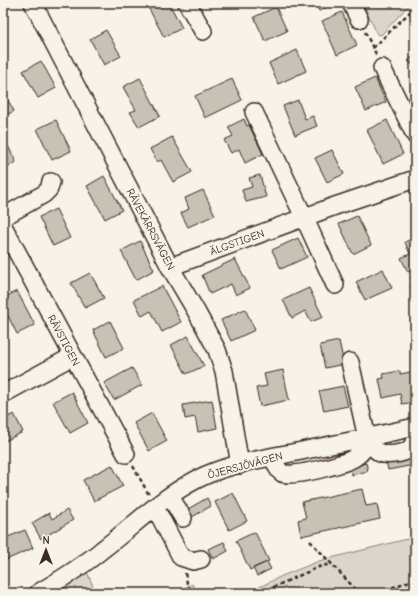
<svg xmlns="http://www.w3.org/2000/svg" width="418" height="596" font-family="'Comic Neue',sans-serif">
  <rect width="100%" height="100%" fill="#f7f3e8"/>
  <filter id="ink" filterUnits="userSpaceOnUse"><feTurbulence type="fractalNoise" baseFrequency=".025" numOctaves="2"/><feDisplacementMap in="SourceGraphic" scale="8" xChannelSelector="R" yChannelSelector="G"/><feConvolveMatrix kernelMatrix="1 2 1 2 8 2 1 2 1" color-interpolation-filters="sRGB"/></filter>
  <g filter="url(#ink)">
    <path fill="#dbd6cb" stroke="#8b8074" d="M363,3h48l-30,32 -4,-1z
      M415,537v56h-168l35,-17 37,-15z
      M87,572l9,21h-43z
      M192,584l6,9h-23z"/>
    <path fill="#c8c1b6" stroke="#3b2a1e" d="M156,3h13l13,25 -18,9 -16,-30z
      M315,3h20l-16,8z
      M276,7l11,24 -22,10 -11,-24z
      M342,12l15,33 -20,10 -15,-34z
      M106,30l15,26 -17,9 -14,-26z
      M297,50l9,21 -28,13 -9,-21z
      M415,54v13l-7,-6z
      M41,61l15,27 -18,10 -15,-27z
      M140,78l20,38 -21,11 -9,-15 6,-2 -13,-23z
      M375,78l11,24 -20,9 -11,-24z
      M232,79l10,21 -37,18 -10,-22z
      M5,95l9,16 -11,6v-21z
      M298,100l7,19 8,-3 4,10 -22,9 -12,-29z
      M244,119l3,7 2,-1 14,29 -18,9 -6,-14 -8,4 -7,-13 9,-4 -5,-9z
      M56,120l15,31 -19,9 -15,-31z
      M387,120l16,34 -20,10 -16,-34z
      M172,137l20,35 -19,10 -12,-22 -4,2 -7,-13z
      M7,144l9,18 -13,7v-23z
      M332,150l12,24 -17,8 -12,-24z
      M260,175l6,22 -20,5 -4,-12 10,-3 -3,-9z
      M104,176l18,34 -17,9 -18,-33z
      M203,190l12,25 -27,12 -7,-14 8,-4 -4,-11z
      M56,209l14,29 -17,8 -14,-29z
      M357,216l14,29 -18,9 -14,-30z
      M415,237v32l-7,3 -7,-14 9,-4 -5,-12z
      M298,238l9,19 -26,12 -9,-19z
      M140,241l14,29 -18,10 -15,-29z
      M235,259l15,29 -14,7 -5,-11 -21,10 -8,-19z
      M383,269l9,19 -27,12 -9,-18z
      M90,273l14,25 -19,10 -14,-25z
      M415,285v12l-5,-10z
      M162,286l19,36 -19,10 -11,-21 -9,5 -8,-16z
      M309,288l14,29 -12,5 -6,-11 -13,7 -9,-18z
      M17,291l18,34 -18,9 -9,-18 -5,3v-21z
      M245,309l10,21 -24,11 -10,-21z
      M110,321l14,27 -18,9 -13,-27z
      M188,336l16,30 -18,8 -15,-29z
      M339,341l5,23 -19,4 -5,-23z
      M132,368l10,17 -28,15 -10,-17z
      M283,370l6,30 -29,6 -4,-18 11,-2 -3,-12z
      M400,371v3l11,-2 4,20v10l-13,2 -2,-10 -17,4 -4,-19 5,-1 -1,-4z
      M343,386l5,20 -24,5 -5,-20z
      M72,392l16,31 -18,10 -17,-31z
      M212,400l5,28 -19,4 -3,-15 -10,2 -2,-14z
      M152,413l15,28 -18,10 -15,-28z
      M14,414l9,18 -20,10v-23z
      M413,456l1,9 -26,5 -2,-9z
      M366,463l2,8 -16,4 -1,-8z
      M112,465l11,21 -29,15 -11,-21z
      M362,489l4,17 11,-2 3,15 -79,17 -3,-16 8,-2 -4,-16z
      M233,493l14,28 -18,9 -14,-28z
      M207,498l4,8 -19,11 -4,-8z
      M67,510l6,10 -32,19 -9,-16 17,-10 3,6z
      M25,530l8,18 -27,12 -3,-7v-14z
      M255,532l14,29 -19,9 -14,-29z
      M224,542l4,9 -15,8 -5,-10z
      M267,562l4,7 -14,7 -4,-8z"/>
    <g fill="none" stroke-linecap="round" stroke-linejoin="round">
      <g stroke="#3b2a1e" stroke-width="20">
        <path id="minor" d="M33,3l137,264 26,44 21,39 7,21 16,94
          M187,3l16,28
          M351,3l8,16
          M382,68l33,67
          M254,112l50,105 31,68
          M3,217l41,-23 5,-5 2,-7
          M3,226l123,228
          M170,267l165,-61 80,-27
          M350,362l17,76c3,6 7,11 13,15 6,3 22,1 28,-3 3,-2 5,-5 7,-7
          M3,394l70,-38
          M274,457c1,5 3,13 8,16 10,5 62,-9 72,-15 5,-3 8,-6 11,-11l-2,-8
          M170,496l13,22
          M155,507l26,50 12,4 8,-2
          M38,593c22,-13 45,-27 65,-44 33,-25 64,-57 103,-74 30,-13 67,-18 100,-25 36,-7 73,-15 109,-23"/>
      </g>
      <path stroke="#3b2a1e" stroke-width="2.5" stroke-dasharray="4 3" stroke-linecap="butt" d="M365,32l12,24
        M373,48l42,-41
        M133,466l16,29
        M310,541l49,52
        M185,573l2,10 5,10
        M260,593l61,-27 11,-2
        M379,593l9,-4 27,-10"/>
      <use href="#minor" stroke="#f7f3e8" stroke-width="17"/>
    </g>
  </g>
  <g text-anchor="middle" stroke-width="4" stroke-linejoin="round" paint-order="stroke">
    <g font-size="11" fill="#3b2a1e" stroke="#f7f3e8">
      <text transform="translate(151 229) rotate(62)" y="4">RÄVEKÄRRSVÄGEN</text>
      <text transform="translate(237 242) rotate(-20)" y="4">ÄLGSTIGEN</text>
      <text transform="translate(64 340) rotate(62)" y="4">RÄVSTIGEN</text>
      <text transform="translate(245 465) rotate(-15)" y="4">ÖJERSJÖVÄGEN</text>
    </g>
  </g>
  <rect width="418" height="596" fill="none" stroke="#f7f3e8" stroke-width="16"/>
  <rect x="8" y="8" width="402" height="580" fill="none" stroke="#3b2a1e" stroke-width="1.5" filter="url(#ink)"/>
  <g transform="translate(46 550)" stroke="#f7f3e8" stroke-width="3" paint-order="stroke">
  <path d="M0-3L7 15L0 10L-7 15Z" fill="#3b2a1e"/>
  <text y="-6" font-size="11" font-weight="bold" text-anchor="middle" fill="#3b2a1e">N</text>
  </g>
</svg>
